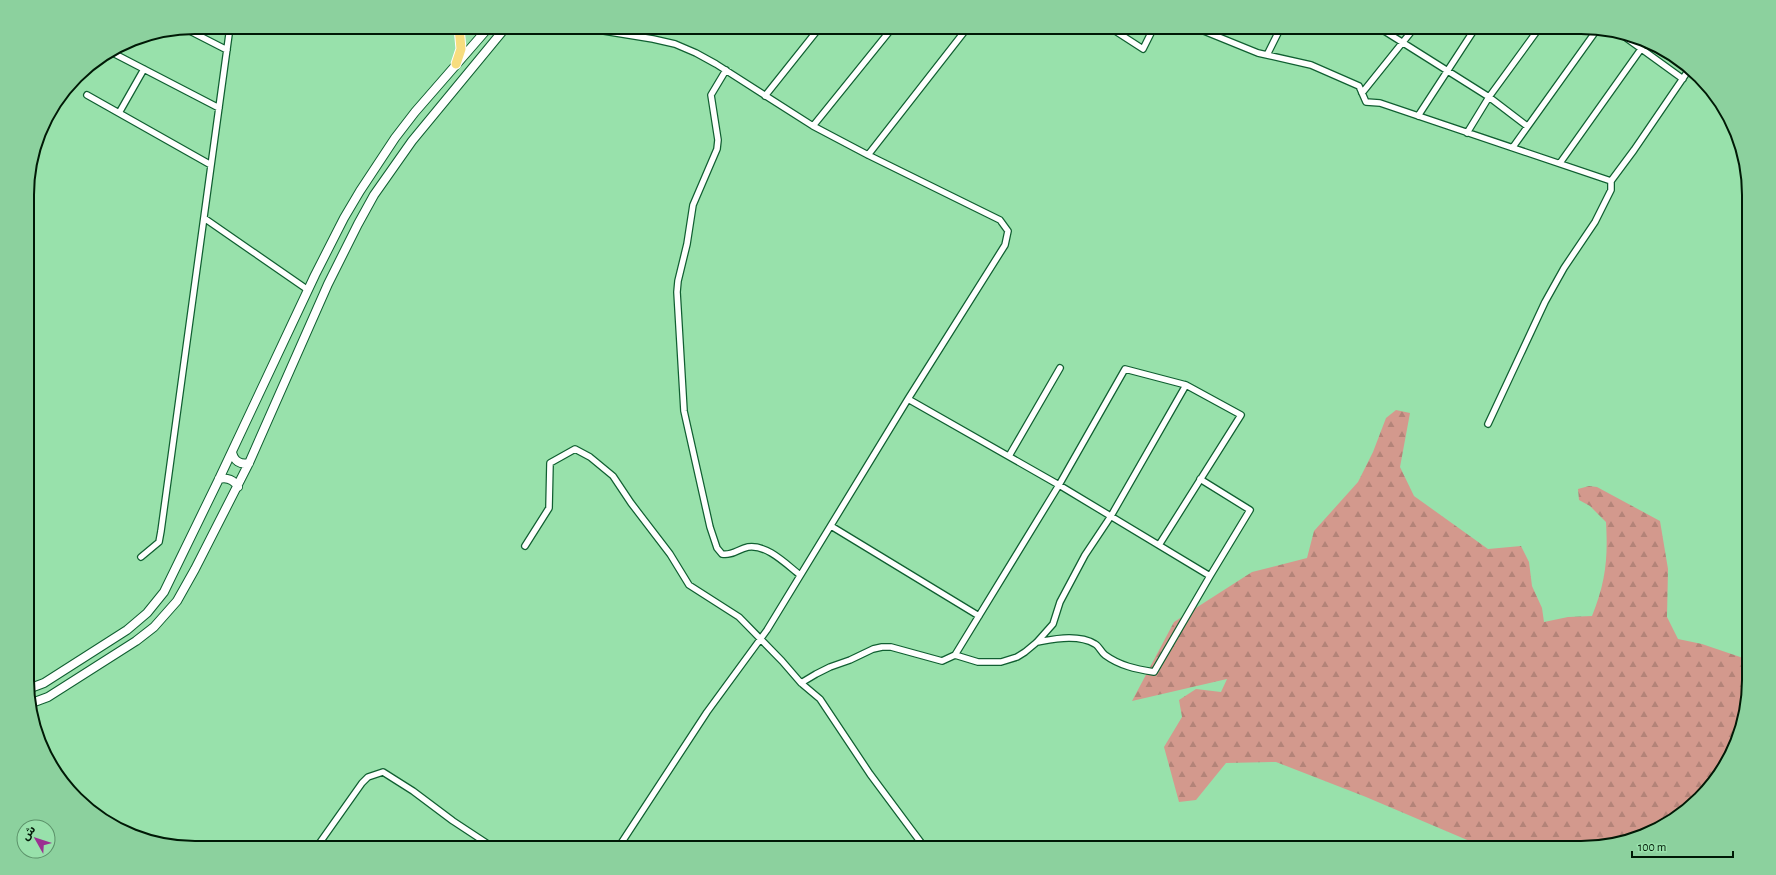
<svg xmlns="http://www.w3.org/2000/svg" width="1776" height="875" font-family="'Alegreya Sans','Noto Sans Arabic',sans-serif">
  <defs>
    <pattern id="forest-firs" width="22" height="20" patternUnits="userSpaceOnUse"><rect width="22" height="20" fill="#d3998d"/><path d="M5 1l3.5 6h-7zM16 11l3.5 6h-7z" fill="#b38378"/></pattern>
  </defs>
  <rect width="100%" height="100%" fill="#98e1ab"/>
  <path fill="url(#forest-firs)" d="M1396,410l14,3 -10,54 14,29 74,53 33,-3 8,16 3,24 10,22 2,14 24,-5 24,-1c14,-35 16,-58 14,-94l-16,-16 -11,-6 -1,-11 11,-3 8,1 63,34 8,48 -1,48 11,22 24,5 47,16v20l-17,74 -25,37 -33,29 -39,19 -44,9h-105l-120,-51 -90,-35 -50,1 -30,37 -17,2 -15,-55 18,-30 -3,-17 17,-11 25,3 6,-13 -95,22 42,-79 78,-50 55,-14 7,-27 44,-49 15,-30 13,-34z"/>
  <g fill="none" stroke-linecap="round" stroke-linejoin="round">
    <g stroke="#105f31" stroke-width="8">
      <path id="street" d="M579,27l74,12 22,5 21,9 20,11 97,62 55,29 132,65 8,11 -3,14 -97,154 -141,231 -60,82 -89,136
        M1109,27l34,22 11,-22
        M1194,27l64,26 53,12 48,21 7,16 14,1 231,78
        M1378,27l111,70 38,29
        M186,29l41,21
        M1625,37l58,42
        M111,52l108,56
        M1267,55l14,-28
        M726,70l-15,25 7,45 -1,9 -24,56 -6,39 -9,37 -1,11 7,119 26,116 7,21 5,6c10,2 16,-5 26,-7 19,-3 39,18 52,28
        M1362,93l53,-66
        M87,95l124,70
        M765,96l55,-69
        M119,113l25,-44
        M1418,116l58,-89
        M813,126l80,-99
        M1467,133l22,-36 51,-70
        M1513,147l83,-116
        M868,155l100,-128
        M1560,163l86,-121
        M204,218l104,72
        M908,399l151,86 151,91 40,-66 -50,-31
        M1488,424l57,-122 19,-34 31,-46 16,-32v-9l23,-31 56,-82
        M1009,456l51,-88
        M831,526l148,90
        M525,546l24,-38 1,-45 25,-14 15,8 23,19 18,27 39,51 19,31 50,32 43,44 19,22 19,16 50,75 55,74
        M141,557l18,-15 2,-11 69,-504
        M1037,642c18,-3 41,-8 58,2 4,2 6,8 10,11 15,11 31,14 49,17l56,-96
        M955,655l104,-170 66,-116 61,16
        M801,683l15,-9 14,-7 20,-7 23,-11 9,-2h9l51,14 13,-6 23,7h23l16,-5 8,-5 12,-10 16,-18 7,-22 25,-47 26,-39 75,-131 55,30 -82,130
        M316,848l46,-65 6,-6 15,-5 30,19 40,30 41,27"/>
    </g>
    <g stroke="#105f31" stroke-width="10">
      <path id="secondary" d="M232,452c2,9 8,13 17,11
        M219,479c8,-2 15,1 19,8
        M28,689l16,-6 83,-53 20,-17 17,-21 55,-113 96,-204 29,-57 16,-27 35,-53 20,-26 74,-85
        M29,704l19,-7 88,-56 18,-14 23,-26 18,-32 54,-106 79,-179 30,-60 16,-29 38,-54 94,-114"/>
    </g>
    <g stroke="#fff" stroke-width="11">
      <path id="primary" d="M456,64l5,-15 -2,-22"/>
    </g>
    <use href="#street" stroke="#fff" stroke-width="5.5"/>
    <use href="#secondary" stroke="#fff" stroke-width="8"/>
    <use href="#primary" stroke="#f7dd7f" stroke-width="9"/>
  </g>
  <path d="M0 0H1776V875H0ZM195 34H1581A161 161 0 0 1 1742 195V680A161 161 0 0 1 1581 841H195A161 161 0 0 1 34 680V195A161 161 0 0 1 195 34Z" fill="#8cd19e" fill-rule="evenodd"/>
  <path fill="none" stroke="#001906" stroke-width="2" d="M195 34H1581A161 161 0 0 1 1742 195V680A161 161 0 0 1 1581 841H195A161 161 0 0 1 34 680V195A161 161 0 0 1 195 34Z"/>
  <g transform="translate(36 839) rotate(309)"><circle r="19" fill="#98e1ab" stroke="#5b9169"/>
  <path d="M0-3L7 15L0 10L-7 15Z" fill="#9b3091"/>
  <text y="-6" font-size="11" font-weight="bold" text-anchor="middle" fill="#001906">ش</text>
  </g>
  <path d="M1632 851v6h101v-6" fill="none" stroke="#001906" stroke-width="2"/>
  <text x="1638" y="851" font-size="12" fill="#001906" stroke="#98e1ab" stroke-width="3" paint-order="stroke">100 m</text>
</svg>
